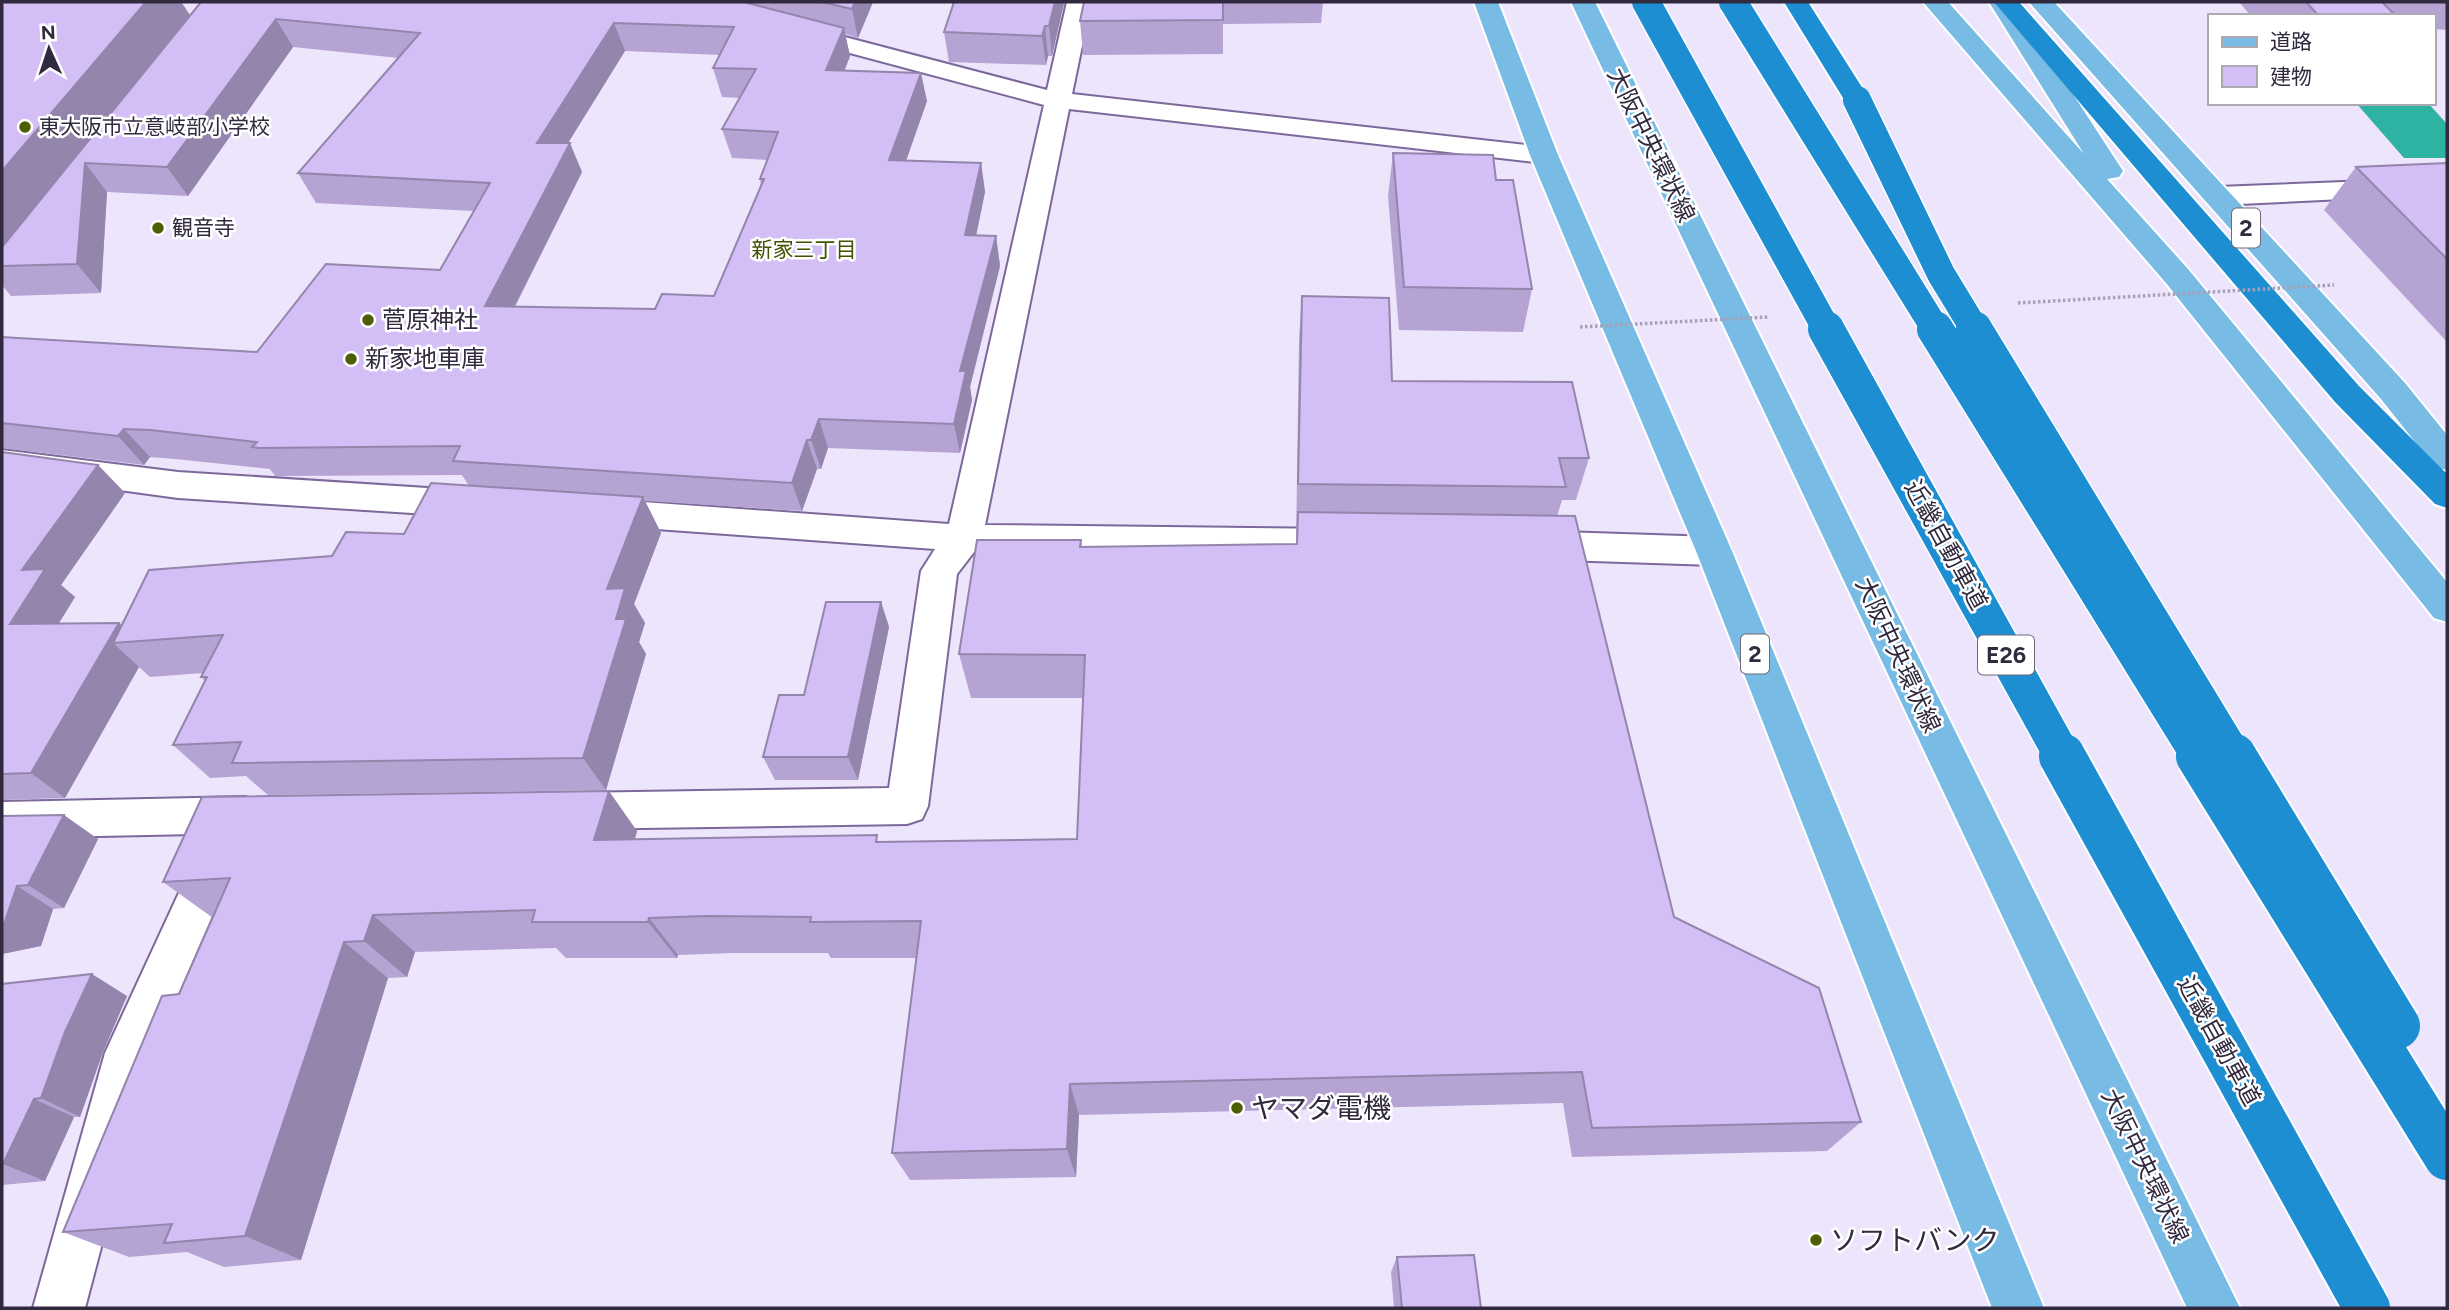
<svg xmlns="http://www.w3.org/2000/svg" width="2449" height="1310" font-family="Figtree,'Noto Sans JP',sans-serif">
  <rect width="100%" height="100%" fill="#ede5fc"/>
  <path fill="#2eb3a2" d="M2356,103h72l19,21v34h-43z"/>
  <g fill="none" stroke-linecap="round" stroke-linejoin="round">
    <g stroke="#7c689a" stroke-width="4">
      <path id="minor" d="M1067,2h24l-19,92 472,53 10,2 4,6 -4,6 -10,2 -475,-54 -84,416 363,4 13,3 5,10 -5,10 -13,3 -374,-3 -17,22 -29,232 -6,13 -15,5 -336,5 -15,-5 -6,-13 6,-13 15,-5 318,-5 32,-217 14,-22 -334,-24 -13,-4 -5,-9 5,-9 13,-4 348,25 95,-419 -254,-68 -3,-5 3,-5 9,-2 248,65z
        M2447,178v16l-229,11 -10,-3 -4,-6 4,-6 10,-3z
        M2,450l176,22 296,19 12,4 6,9 -6,9 -12,4 -296,-19 -176,-24z
        M1531,531l183,6 13,4 5,10 -5,10 -13,4 -183,-6 -13,-4 -5,-10 5,-10z
        M245,797l15,5 6,13 -6,13 -15,5 -243,5v-36z
        M216,840l15,5 6,14 -85,195 -67,254h-52l72,-255 96,-208z"/>
    </g>
    <g stroke="#fff" stroke-width="4">
      <path id="major" d="M1474,2h24l60,153 174,396 312,757h-52l-296,-757 -166,-396z
        M1571,2h24l645,1306h-53z
        M1923,2h25l136,152 -95,-152h24l110,169 -4,6 -12,2 81,90 259,313v40l-13,-4 -268,-335z
        M2029,2h25l351,381 42,52v35l-12,-3 -54,-68z"/>
    </g>
    <g stroke="#fff" stroke-width="4">
      <path id="highway" d="M1784,2h24l62,98 -4,6 -9,2 -9,-2z
        M1994,2h25l340,384 88,88v34l-12,-4 -100,-102z"/>
    </g>
    <use href="#minor" fill="#fff" fill-rule="evenodd"/>
    <use href="#major" fill="#78bbe4" fill-rule="evenodd"/>
    <use href="#highway" fill="#1e8ed2" fill-rule="evenodd"/>
    <g stroke="#fff" stroke-width="31" stroke-linecap="butt">
      <path id="highway-bridge-far2" d="M1646,2l181,328
        M1733,2l203,328
        M1857,100l84,174 34,56"/>
    </g>
    <g stroke="#fff" stroke-width="39" stroke-linecap="butt">
      <path id="highway-bridge-far1" d="M1826,329l237,428
        M1935,329l265,428
        M1974,329l260,428"/>
    </g>
    <g stroke="#fff" stroke-width="50" stroke-linecap="butt">
      <path id="highway-bridge" d="M2062,756l305,552
        M2199,756l248,401
        M2233,756l164,270"/>
    </g>
    <path stroke="#a8a0b6" stroke-width="3.5" stroke-dasharray="2.5 2.5" stroke-linecap="butt" d="M2018,303l316,-18
      M1580,327l188,-10"/>
    <use href="#highway-bridge-far2" stroke="#1e8ed2" stroke-width="28"/>
    <use href="#highway-bridge-far1" stroke="#1e8ed2" stroke-width="36"/>
    <use href="#highway-bridge" stroke="#1e8ed2" stroke-width="46"/>
  </g>
  <path fill="#b5a3d4" fill-rule="evenodd" d="M2,2h179l9,13 11,-13h672l-15,36 -13,-4 5,22 -5,14 82,31 -21,60 75,2 4,29 -9,44h20l4,30 -30,121 2,13 -12,53 -132,-5 -7,21h-4l-15,42 -157,-10 16,32 -27,71 11,19 -6,19 7,12 -40,136 -338,5 -22,-19 -36,2 -37,-33 32,-64 -4,-4 2,-4 -53,4 -11,-10 -74,131 -63,2v-348l96,13 27,28 -64,92 14,12 -17,27 61,-1 2,2 211,-69 72,-22 65,-48 -7,-11 -180,1h-7l-5,-7 -95,-10 -25,-2 -6,8 -142,-17v-111l255,15 183,-82 34,-59 -158,-8 -18,-30 101,-115 -106,-11 -105,149 -81,-4 -6,101 -90,3 -9,-11zM625,51l95,4 -7,13 9,29 18,1 -18,31 10,29 35,2 -7,19 1,6 -47,111 -59,13 -140,-2 67,-135 -14,-29z
    M954,2h109l-11,54h-4l-2,9 -97,-3 -5,-30z
    M1084,2h239l-2,21 -98,1v30l-140,1 -3,-34z
    M2239,2h208v28l-14,-1v-13h-182z
    M1393,153l103,27 36,109 -9,43 -124,-2 -11,-134z
    M2447,163v179l-123,-132 32,-43z
    M1302,296l90,85 197,77 -13,42h-14l-5,16 117,401 187,205 -34,29 -255,6 -9,-54 -484,12 -3,62 -166,3 -18,-27 24,-195h-85l-3,-5h-95l-55,2 -1,3h-111l-10,-10 -141,4 -8,25 -19,1 -87,282 -77,7 -37,-15 -58,5 -66,-25 116,-238 34,-76 -50,-36 474,-51 -2,8 245,3 197,-3 6,-141h-112l-12,-44 122,-114 1,7 214,-3 3,-205z
    M881,602l8,25 -31,153h-83l-12,-23 41,-62z
    M2,816l96,23 -34,69 -11,1 -12,37 -39,8z
    M2,984l125,12 -24,56 -23,65h-6l-29,64 -43,4z
    M1397,1257l84,51h-87l-3,-36z"/>
  <path fill="#9485ac" d="M146,2h35l13,19 -192,241v-91z
    M855,2h18l-15,36 -6,-29z
    M1055,2h8l1,2 -12,52 -3,-30z
    M276,19l17,28 -105,149 -21,-29z
    M614,23l11,28 -75,121 -13,-29z
    M1045,26l3,30 -2,9 -4,-29z
    M844,28l6,28 -17,42 -7,-28z
    M921,73l6,28 -31,88 -7,-29z
    M570,143l12,29 -82,163 -15,-29z
    M85,163l22,29 -6,101 -24,-29z
    M981,163l4,29 -15,73 -5,-30z
    M996,236l4,30 -30,121 2,13 -12,53 -6,-29 6,-53z
    M819,419l9,29 -7,21 -10,-29z
    M124,429l26,28 -6,8 -26,-29z
    M807,440l10,29 -15,42 -10,-28z
    M98,465l27,28 -64,92 14,12 -33,54 -32,-27 12,-54z
    M643,497l18,36 -27,71 11,19 -6,19 7,12 -40,136 -23,-32 33,-139 -9,-30z
    M881,602l8,25 -31,153 -10,-23z
    M119,623l19,18 -25,2 26,24 -74,131 -34,-25z
    M609,791l28,40 -13,48 -30,-39z
    M64,815l34,24 -34,69 -36,-23z
    M17,886l36,23 -12,37 -39,8v-30z
    M373,915l42,37 -8,25 -43,-36z
    M649,918l29,37 -1,3 -29,-36z
    M344,942l44,36 -87,282 -56,-24z
    M92,974l35,22 -24,56 -23,65 -39,-19 24,-66z
    M1070,1084l9,31 -3,62 -9,-28z
    M34,1099l40,18 -29,64 -42,-17z"/>
  <path fill="#d3bef6" stroke="#9485ac" stroke-width="2" fill-rule="evenodd" d="M2,2h144l-144,169z
    M201,2h543l100,26 -18,42 95,3 -32,87 92,3 -16,72 31,1 -36,135h6l-12,53 -135,-5 -8,21h-4l-15,43 -339,-22 7,-15 -201,2 -7,-1 5,-5 -107,-12 -26,-1 -6,7 -116,-13v-86l255,15 69,-88 114,6 50,-87 -192,-10 122,-140 -144,-14 -109,148 -82,-4 -8,101 -75,2v-19zM614,23l120,4 -21,41 43,1 -34,60 56,3 -18,47h4l-50,117 -52,-2 -7,15 -170,-3 85,-163h-33z
    M822,2h33l-3,7z
    M954,2h101l-6,24h-4l-3,10 -98,-4z
    M1084,2h139v18l-143,1z
    M2306,2h76l14,14h-77z
    M1393,153l100,2 3,25h17l19,109 -128,-2z
    M2447,163v96l-91,-92z
    M1302,296l87,2 3,83 180,1 17,76h-30l7,29 -268,-3z
    M2,452l96,13 -76,105 23,-1 -35,55 109,-1 -88,150 -29,1z
    M431,483l212,14 -36,92 18,-1 -9,31h10l-43,139 -351,5 9,-21 -68,3 34,-68h-6l22,-42 -110,8 36,-73 183,-14 14,-24 58,2z
    M1298,512l277,4 99,401 145,71 42,134 -269,6 -10,-56 -512,12 -3,65 -175,4 29,-232 -111,1 1,-5 -104,-1 -58,2 -1,4h-116l3,-12 -162,5 -9,26 -20,1 -99,294 -81,7 8,-19 -109,8 99,-236 17,-2 51,-116 -67,4 39,-85 407,-6 -15,49 283,-5 -1,7 201,-3 8,-184 -126,-1 18,-114h104l-1,7 217,-3z
    M826,602h55l-33,155h-85l16,-62h25z
    M64,815l-36,70 -11,1 -13,38h-2v-108z
    M92,974l-27,58 -24,66 -7,1 -31,65h-1v-180z
    M1474,1255l7,53h-79l-5,-51z"/>
  <g fill="#4c5f04" stroke="#fff" stroke-width="2.5">
    <circle cx="25" cy="127" r="7"/>
    <circle cx="158" cy="228" r="7"/>
    <circle cx="368" cy="320" r="7"/>
    <circle cx="351" cy="359" r="7"/>
    <circle cx="1237" cy="1108" r="7"/>
    <circle cx="1816" cy="1240" r="7"/>
  </g>
  <g text-anchor="middle" stroke-width="5" stroke-linejoin="round" paint-order="stroke">
    <g font-size="21" fill="#31293e" stroke="#fff" text-anchor="start">
      <text x="39" y="134">東大阪市立意岐部小学校</text>
      <text x="172" y="235">観音寺</text>
    </g>
    <g font-size="21" fill="#415200" stroke="#fff">
      <text x="804" y="257">新家三丁目</text>
    </g>
    <g fill="#fff" stroke="#6f6978" stroke-width="2">
      <rect x="2232" y="208.5" width="28" height="39" rx="5"/>
      <rect x="1741" y="634.5" width="28" height="39" rx="5"/>
      <rect x="1978" y="635.5" width="56" height="39" rx="5"/>
    </g>
    <g font-size="23" font-weight="bold" fill="#31293e">
      <text x="2246" y="236">2</text>
      <text x="1755" y="662">2</text>
      <text x="2006" y="663">E26</text>
    </g>
    <g font-size="24" fill="#31293e" stroke="#fff">
      <text transform="translate(1651 145) rotate(64)" y="8">大阪中央環状線</text>
      <text transform="translate(1946 545) rotate(61)" y="8">近畿自動車道</text>
      <text transform="translate(1898 655) rotate(65)" y="8">大阪中央環状線</text>
      <text transform="translate(2219 1041) rotate(61)" y="8">近畿自動車道</text>
      <text transform="translate(2145 1166) rotate(64)" y="8">大阪中央環状線</text>
    </g>
    <g font-size="24" fill="#31293e" stroke="#fff" text-anchor="start">
      <text x="382" y="328">菅原神社</text>
      <text x="365" y="367">新家地車庫</text>
    </g>
    <g font-size="28" fill="#31293e" stroke="#fff" text-anchor="start">
      <text x="1251" y="1118">ヤマダ電機</text>
      <text x="1830" y="1250">ソフトバンク</text>
    </g>
  </g>
  <rect width="2449" height="1310" fill="none" stroke="#31293e" stroke-width="7"/>
  <rect x="2208" y="14" width="228" height="91" fill="#ffffff" stroke="#ada9b2" stroke-width="2"/>
  <rect x="2222" y="37" width="35" height="10" fill="#78bbe4" stroke="#ada9b2" stroke-width="2"/>
  <text x="2270" y="49" font-size="21" fill="#31293e">道路</text>
  <rect x="2222" y="66" width="35" height="21" fill="#d3bef6" stroke="#ada9b2" stroke-width="2"/>
  <text x="2270" y="84" font-size="21" fill="#31293e">建物</text>
  <g transform="translate(49 49) rotate(357)" stroke="#ffffff" stroke-width="5" paint-order="stroke">
  <path d="M0-5L12 26L0 18L-12 26Z" fill="#31293e"/>
  <text y="-10" font-size="19" font-weight="bold" text-anchor="middle" fill="#31293e">N</text>
  </g>
</svg>
